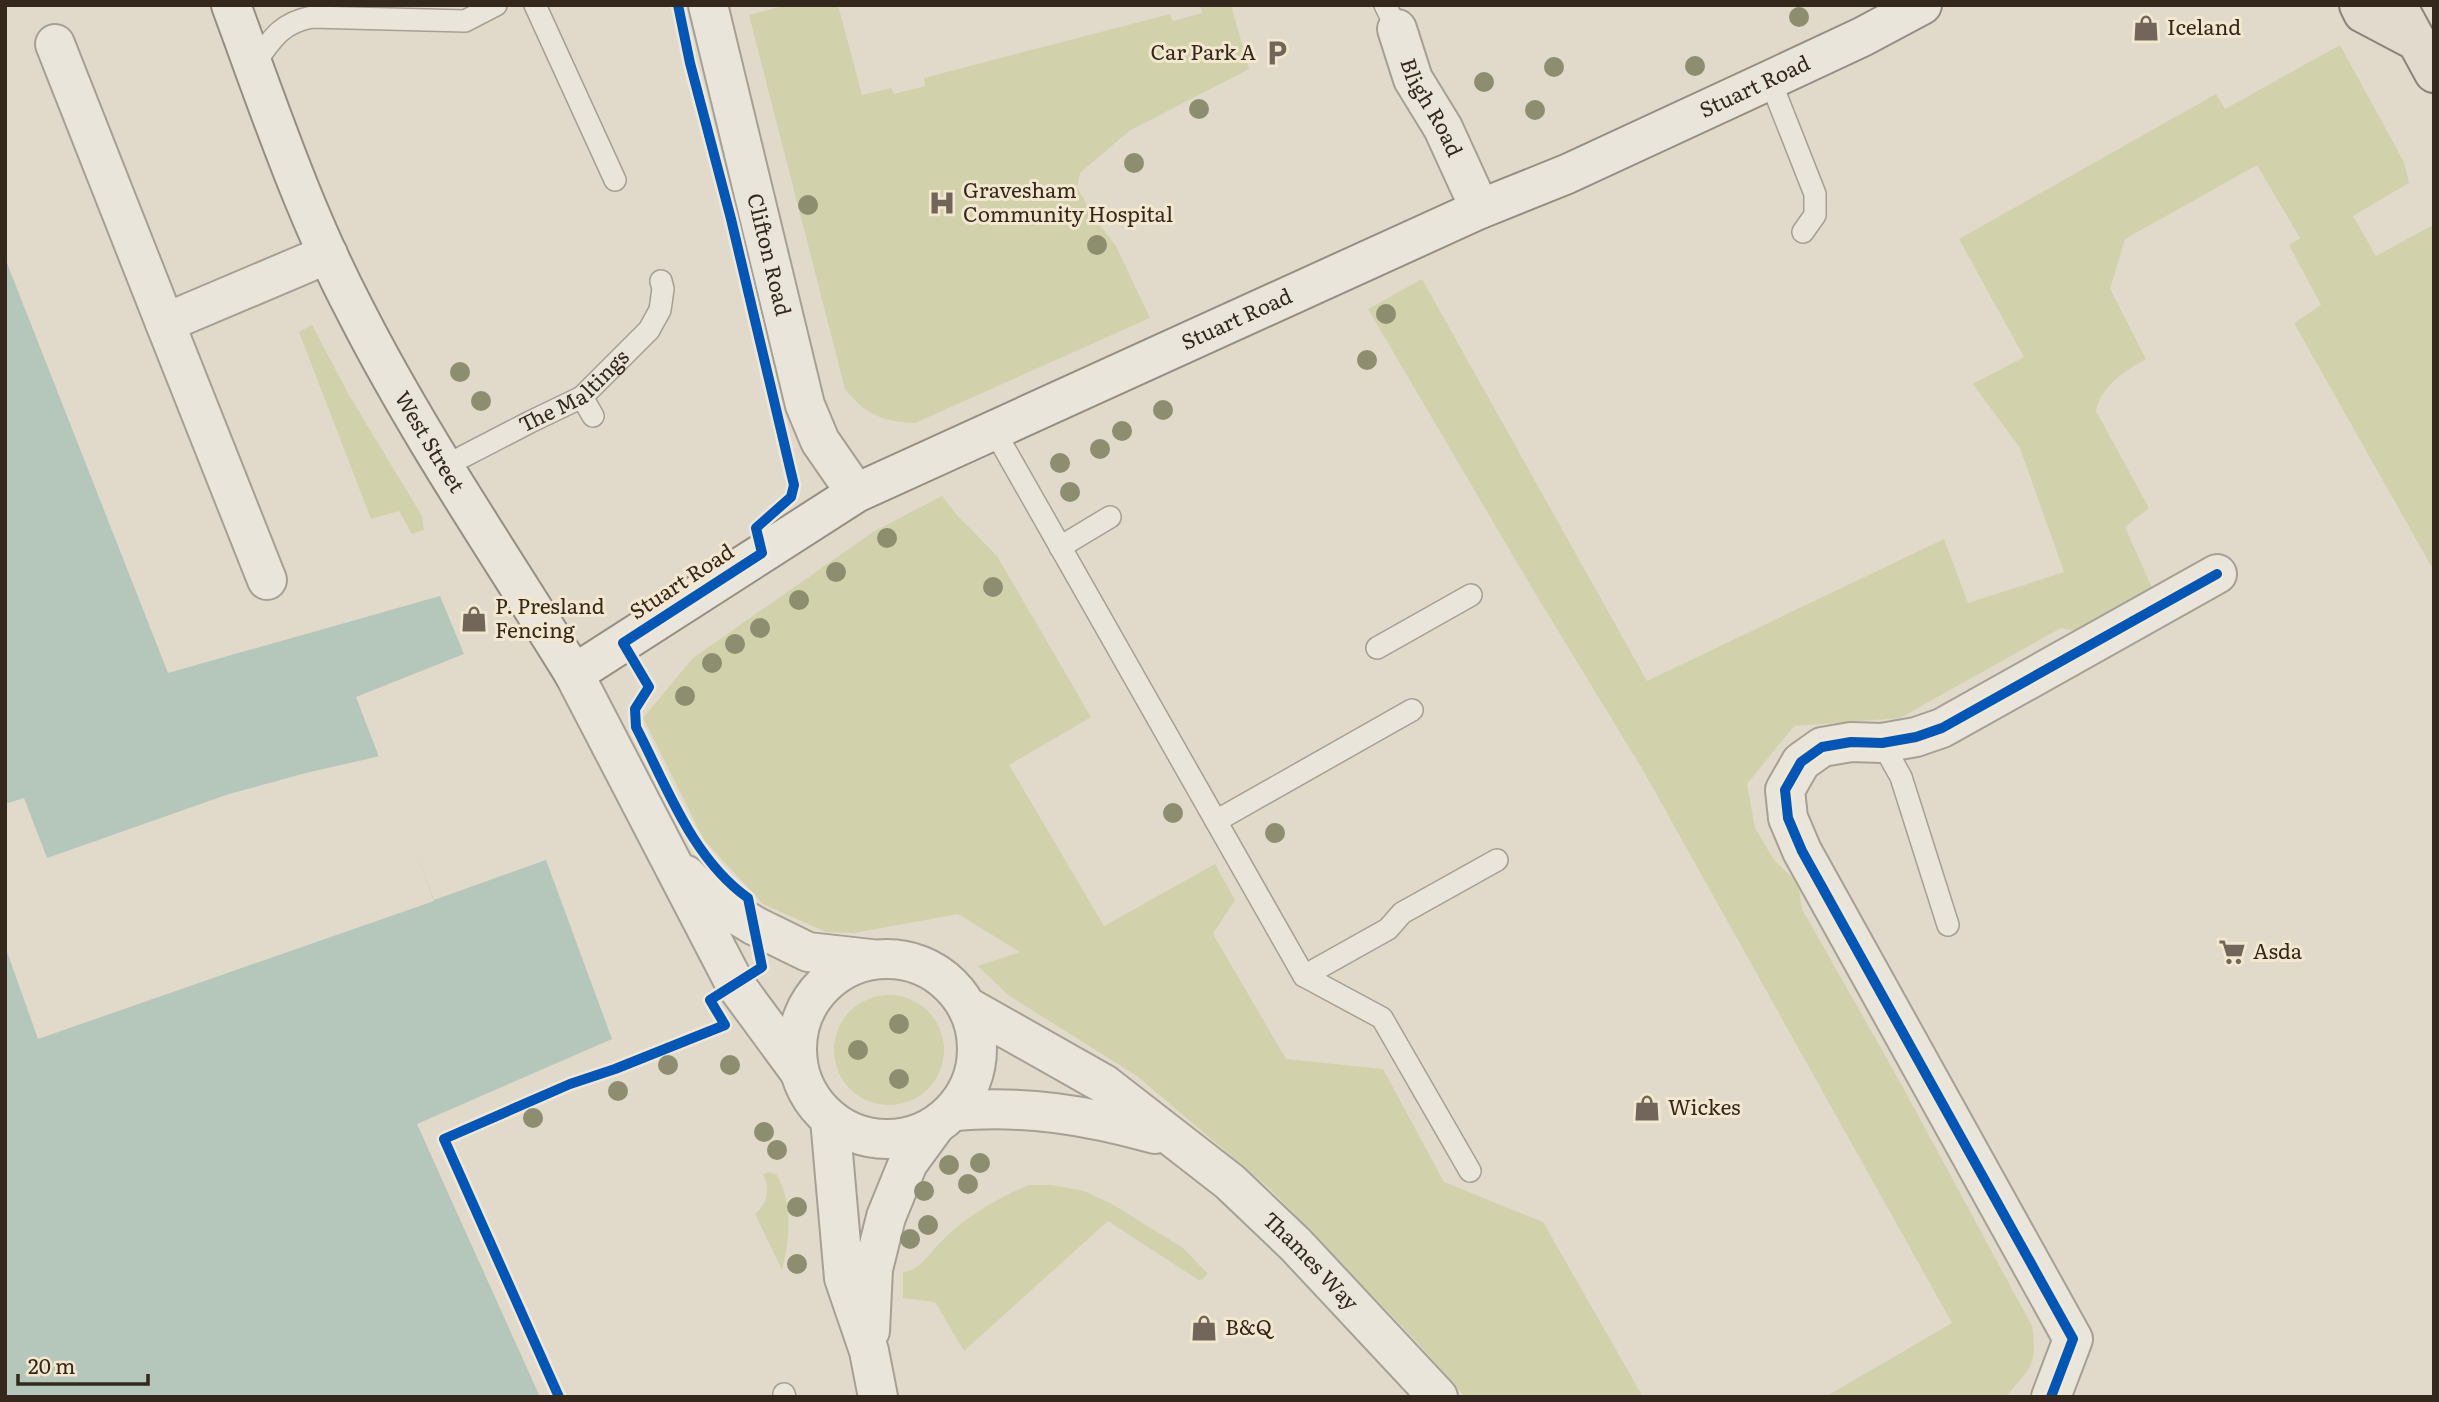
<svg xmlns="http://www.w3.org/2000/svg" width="2439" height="1402" font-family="Literata,serif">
  <rect width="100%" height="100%" fill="#e1daca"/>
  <path fill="#d1d1ac" d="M787,5h51l24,90 29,-7 3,6 31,-8 -1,-8 246,-64 3,7 29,-8 -2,-8h31l18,64 -120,62 -49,42 -3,14 18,32 21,27 34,72 -235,105c-32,-1 -50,-9 -70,-34l-96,-374z
    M2340,45l64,117 5,21 -56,33 23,40 55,-30 3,2v343l-140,-248 27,-18 -32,-60 11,-7 -43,-73 -132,74 -15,50 36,70c-21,11 -46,29 -50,52l53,97 -24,19 27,61 -70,44 -21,-4 -161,90 -106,8 -47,58 8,44 19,32 24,23 4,26 98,173 132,244c6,42 -2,40 -26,71h-181l127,-74 -308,-551 -115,-189 -161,-274 54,-30 225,402 297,-142 24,64 96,-31 -44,-124 -47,-64 51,-27 -65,-118 257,-145 9,15z
    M312,325l37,70 73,121 2,14 -12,4 -13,-23 -28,8 -72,-187z
    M942,496l14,18 41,42 94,161 -82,48 95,161 111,-62 20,36 -22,34 73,125 97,10 61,113 99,40 100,175h-178l-49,-56 -147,-153 -132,-112 -129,-81 -30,-29 42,-14 -62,-38 -104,19 -28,-1 -63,-28 -59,-64 -61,-122 50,-60 180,-126z
    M834 1050a55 55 0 1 1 110 0a55 55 0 1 1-110 0Z
    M769,1172l8,3c16,30 13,62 5,95l-27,-56c12,-10 16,-25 8,-40z
    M1029,1185h23l32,6 28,13 71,44 25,26 -8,7 -92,-60 -144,130 -29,-49 -32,-4v-26c15,-1 24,-15 34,-26 24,-27 59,-47 92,-61z"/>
  <path fill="#b5c6bb" d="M5,258l163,415 272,-77 24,58 -108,43 78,203 112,-40 66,179 -195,85 123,273h-535z"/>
  <path fill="#e1daca" d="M380,756l54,145 -396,138 -33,-93v-142l19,-6 23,60 182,-64 77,-21z"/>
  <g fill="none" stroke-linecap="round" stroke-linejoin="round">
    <g stroke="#a69f94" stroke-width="24">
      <g id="service">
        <path d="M535,5l80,175"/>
        <path d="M1385,5l12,24"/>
        <path d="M253,66c18,-26 27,-43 59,-49l153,4 31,-16"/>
        <path d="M1770,80l45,114v21l-12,17"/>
        <path d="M582,397l11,19"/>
        <path d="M995,432l309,544 78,42 88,153"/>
        <path id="s1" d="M445,466l85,-44 52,-25 67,-67 11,-20 3,-21 -2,-8"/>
        <path d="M1060,547l50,-30"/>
        <path d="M1377,648l94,-53"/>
        <path d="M1882,743l19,34 47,148"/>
        <path d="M1216,821l196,-111"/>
        <path d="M1304,976l84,-47 14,-16 95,-53"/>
        <path d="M784,1394l1,3"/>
      </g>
    </g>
    <g stroke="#a69f94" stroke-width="42">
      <g id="minor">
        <path id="s2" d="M708,5l97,400 15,36 36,52"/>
        <path id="s3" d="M1397,29l16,50 30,49 37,81"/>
        <path d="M55,44l110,279"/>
        <path d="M267,580l-102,-257 163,-69"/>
        <path d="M830,1119l14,159 25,73 9,46"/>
        <path d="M870,1331l3,-62 13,-52 22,-54 27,-37"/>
        <path d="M2051,1397l22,-58 -271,-488 -14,-33 -3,-28 16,-28 21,-15 29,-5 31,1 34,-6 26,-9 275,-154"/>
      </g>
    </g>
    <g stroke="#a69f94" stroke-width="42">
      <g id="tertiary">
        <path d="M574,674l161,310 64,87"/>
        <path d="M686,875l23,23 46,28 53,26 63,7"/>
        <circle cx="887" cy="1049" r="90"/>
        <path id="s4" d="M968,1007l136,77 126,98 66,63 142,152"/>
        <path d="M954,1111c71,-6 133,4 201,23"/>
      </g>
    </g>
    <g stroke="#968e83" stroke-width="42">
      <g id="secondary">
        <path id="s5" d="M231,5c38,103 73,208 124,305 64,126 145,244 219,364l282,-181 624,-284 87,-35 203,-94 92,-43 60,-32"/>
      </g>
    </g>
    <g stroke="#8b847a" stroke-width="42">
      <path id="primary" d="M2359,5l4,8 53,28
        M2397,5l37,68"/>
    </g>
    <use href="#service" stroke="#eae5db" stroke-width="21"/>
    <use href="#minor" stroke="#eae5db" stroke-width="38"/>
    <use href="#tertiary" stroke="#eae5db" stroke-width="38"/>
    <use href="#secondary" stroke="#eae5db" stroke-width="38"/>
    <use href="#primary" stroke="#e1dacd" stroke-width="38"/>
    <g stroke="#f3e8cf" stroke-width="15">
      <path id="cycleway" d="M559,1397l-115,-258 126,-55 45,-15 110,-44 -15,-25 52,-33 -14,-69c-56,-40 -81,-111 -112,-171l-1,-18 14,-22 -26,-44 139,-90 -6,-25 35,-31 3,-12 -63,-266 -41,-156 -12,-58
        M2051,1397l22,-58 -271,-488 -14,-33 -3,-28 16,-28 21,-15 29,-5 31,1 34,-6 26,-9 275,-154"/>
    </g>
    <use href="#cycleway" stroke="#0057b8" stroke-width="10"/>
  </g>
  <g fill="#8c8e6f">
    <circle cx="1799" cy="17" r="10"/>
    <circle cx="1695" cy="66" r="10"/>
    <circle cx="1554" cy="67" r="10"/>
    <circle cx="1484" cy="82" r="10"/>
    <circle cx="1199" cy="109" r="10"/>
    <circle cx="1535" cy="110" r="10"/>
    <circle cx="1134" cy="163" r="10"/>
    <circle cx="808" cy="205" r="10"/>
    <circle cx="1097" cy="245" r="10"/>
    <circle cx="1386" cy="314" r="10"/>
    <circle cx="1367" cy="360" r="10"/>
    <circle cx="460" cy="372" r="10"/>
    <circle cx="481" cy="401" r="10"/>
    <circle cx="1163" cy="410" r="10"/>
    <circle cx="1122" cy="431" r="10"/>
    <circle cx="1100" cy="449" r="10"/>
    <circle cx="1060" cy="463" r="10"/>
    <circle cx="1070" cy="492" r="10"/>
    <circle cx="887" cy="538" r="10"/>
    <circle cx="836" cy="572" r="10"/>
    <circle cx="993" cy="587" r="10"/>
    <circle cx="799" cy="600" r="10"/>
    <circle cx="760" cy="628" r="10"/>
    <circle cx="735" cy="644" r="10"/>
    <circle cx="712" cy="663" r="10"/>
    <circle cx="685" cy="696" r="10"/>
    <circle cx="1173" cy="813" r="10"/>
    <circle cx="1275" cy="833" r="10"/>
    <circle cx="899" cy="1024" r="10"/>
    <circle cx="858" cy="1050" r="10"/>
    <circle cx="668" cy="1065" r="10"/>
    <circle cx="730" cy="1065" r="10"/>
    <circle cx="899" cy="1079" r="10"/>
    <circle cx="618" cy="1091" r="10"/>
    <circle cx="533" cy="1118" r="10"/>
    <circle cx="764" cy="1132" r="10"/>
    <circle cx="777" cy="1150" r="10"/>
    <circle cx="980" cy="1163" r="10"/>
    <circle cx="949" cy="1165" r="10"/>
    <circle cx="968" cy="1184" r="10"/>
    <circle cx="924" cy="1191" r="10"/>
    <circle cx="797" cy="1207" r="10"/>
    <circle cx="928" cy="1225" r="10"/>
    <circle cx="910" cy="1239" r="10"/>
    <circle cx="797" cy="1264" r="10"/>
  </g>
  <defs>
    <g id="shop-bare" transform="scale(2.1)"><path d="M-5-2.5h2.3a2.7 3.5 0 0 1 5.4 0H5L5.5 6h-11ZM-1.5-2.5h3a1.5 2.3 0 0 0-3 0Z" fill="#716659" stroke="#f3e8cf" stroke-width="2.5" paint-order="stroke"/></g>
    <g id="parking-bare" transform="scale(2.1)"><path d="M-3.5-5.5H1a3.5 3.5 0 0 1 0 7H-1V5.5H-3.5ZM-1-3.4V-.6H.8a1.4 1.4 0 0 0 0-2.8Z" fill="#716659" stroke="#f3e8cf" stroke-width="2.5" paint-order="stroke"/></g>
    <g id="hospital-bare" transform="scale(2.1)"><path d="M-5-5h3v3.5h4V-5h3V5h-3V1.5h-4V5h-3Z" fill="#716659" stroke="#f3e8cf" stroke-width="2.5" paint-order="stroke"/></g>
    <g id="supermarket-bare" transform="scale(2.1)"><path d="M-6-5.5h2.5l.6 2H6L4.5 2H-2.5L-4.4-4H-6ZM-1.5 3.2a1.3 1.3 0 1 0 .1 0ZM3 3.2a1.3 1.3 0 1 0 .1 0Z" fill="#716659" stroke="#f3e8cf" stroke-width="2.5" paint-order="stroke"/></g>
  </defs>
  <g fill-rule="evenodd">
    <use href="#shop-bare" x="2146" y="28"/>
    <use href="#parking-bare" x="1277" y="53"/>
    <use href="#hospital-bare" x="942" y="203"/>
    <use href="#shop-bare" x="474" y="619"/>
    <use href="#supermarket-bare" x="2232" y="952"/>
    <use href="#shop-bare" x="1647" y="1108"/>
    <use href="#shop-bare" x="1204" y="1328"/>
  </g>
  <g text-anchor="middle" stroke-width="6" stroke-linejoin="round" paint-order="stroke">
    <g font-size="21" fill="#34271c" stroke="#f3e8cf" text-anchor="start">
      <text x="2167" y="35">Iceland</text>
      <text x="1256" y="60" text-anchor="end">Car Park A</text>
      <text x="963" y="198">Gravesham<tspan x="963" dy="24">Community Hospital</tspan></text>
      <text x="495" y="614">P. Presland<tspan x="495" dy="24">Fencing</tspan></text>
      <text x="2253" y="959">Asda</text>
      <text x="1668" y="1115">Wickes</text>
      <text x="1225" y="1335">B&amp;Q</text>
    </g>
    <g font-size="21" fill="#34271c" stroke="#f3e8cf">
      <text dy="7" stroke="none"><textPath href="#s5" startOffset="2076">Stuart Road</textPath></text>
      <text dy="7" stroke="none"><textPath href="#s3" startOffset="86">Bligh Road</textPath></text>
      <text dy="7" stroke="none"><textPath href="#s2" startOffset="257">Clifton Road</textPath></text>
      <text dy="7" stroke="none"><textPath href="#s5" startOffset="1508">Stuart Road</textPath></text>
      <text dy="7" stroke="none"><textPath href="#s1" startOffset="150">The Maltings</textPath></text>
      <text dy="7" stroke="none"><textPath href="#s5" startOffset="481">West Street</textPath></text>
      <text transform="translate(682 582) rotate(-33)" y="7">Stuart Road</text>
      <text dy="7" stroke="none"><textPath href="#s4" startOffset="429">Thames Way</textPath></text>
    </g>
  </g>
  <rect width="2439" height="1402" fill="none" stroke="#34271c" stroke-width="14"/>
  <path d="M18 1374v10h130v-10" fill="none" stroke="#34271c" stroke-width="3.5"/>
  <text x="28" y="1374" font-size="21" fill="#34271c" stroke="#f3e8cf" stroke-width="5" paint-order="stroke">20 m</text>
</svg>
